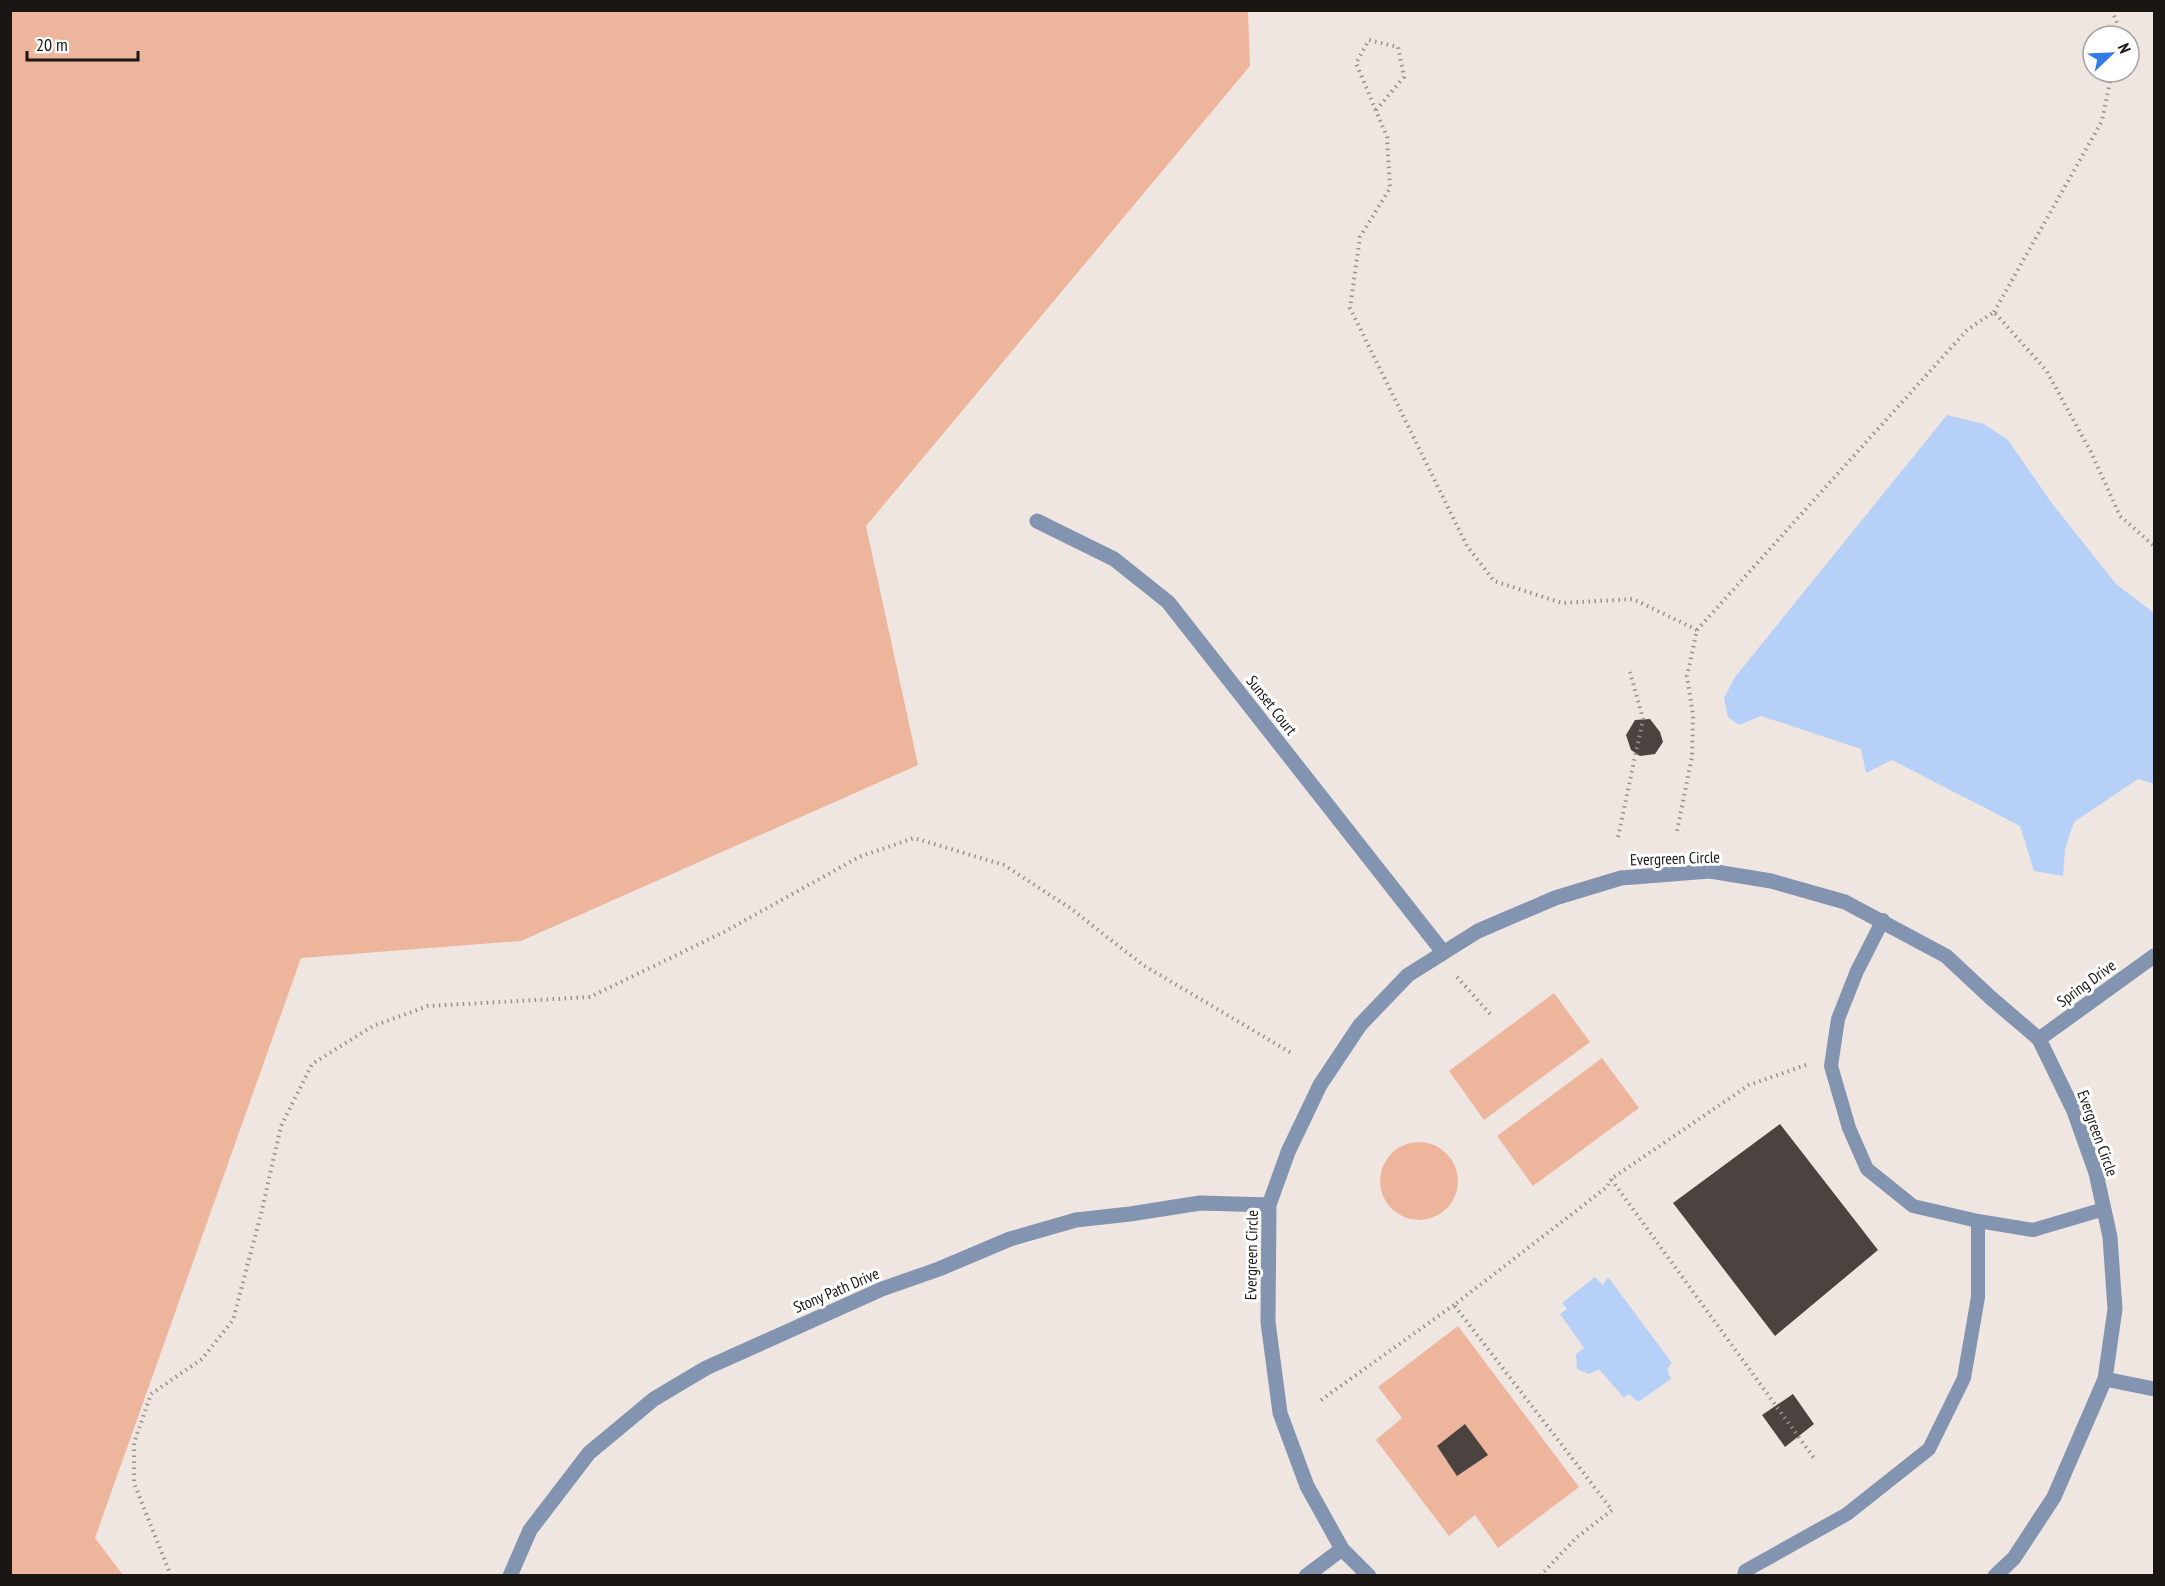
<svg xmlns="http://www.w3.org/2000/svg" width="2165" height="1586" font-family="'PT Sans Narrow',sans-serif">
  <rect width="100%" height="100%" fill="#efe6e2"/>
  <path fill="#eeb59d" d="M11,10l1237,1 2,55 -384,460 52,239 -397,176 -220,17 -206,580 28,37h-112z
    M1554,993l36,49 -106,78 -35,-49z
    M1602,1058l37,50 -106,78 -36,-50z
    M1380 1181a39 39 0 1 1 78 0a39 39 0 1 1-78 0Z
    M1458,1326l121,161 -81,61 -23,-33 -26,21 -73,-96 26,-22 -24,-31z"/>
  <path fill="#b7d0f7" d="M1947,415l37,9 24,16 43,62 65,82 38,29v171l-16,-5 -64,43 -9,27 -2,27 -29,-5 -14,-45 -128,-66 -26,13 -5,-24 -100,-33 -22,9 -11,-8 -4,-19 11,-21z
    M1595,1277l8,8 5,-8 64,86 -5,6 4,10 -33,23 -9,-8 -5,4 -25,-29 -10,5 -12,-5 -1,-15 8,-6 -24,-34 7,-5 -5,-6z"/>
  <path fill="#4b4340" d="M1650,719l10,13 3,10 -8,12 -15,2 -9,-6 -5,-15 9,-15z
    M1780,1124l98,126 -103,86 -102,-133z
    M1793,1394l21,30 -29,23 -23,-32z
    M1465,1424l23,31 -31,21 -20,-30z"/>
  <g fill="none" stroke-linecap="round" stroke-linejoin="round">
    <path stroke="#98918e" stroke-width="4" stroke-dasharray="1.5 4.5" stroke-linecap="butt" d="M2112,10l5,13 -1,13
      M1376,110l28,-33 -6,-30 -29,-7 -13,23 31,74 3,51 -30,49 -10,71 117,238 27,35 68,22 71,-4 64,31 -10,46 6,39 -1,42 -15,74
      M1994,312l108,-191 10,-49
      M1697,630l270,-300 27,-18 52,58 45,82 29,64 34,30
      M1618,837l25,-118 -13,-47
      M1457,977l34,38
      M1806,1065l-57,20 -138,94 203,279
      M1321,1400l133,-95
      M171,1576l-37,-93v-40l17,-49 51,-35 31,-39 28,-106 20,-88 31,-62 61,-38 55,-20 162,-9 134,-65 135,-75 55,-19 90,27 66,43 73,57 150,89
      M1540,1576l36,-38 36,-28 -158,-205 153,-118 4,-8"/>
    <path stroke="#8294af" stroke-width="14" d="M1883,920l-26,51 -19,48 -7,47 18,62 18,41 46,37 65,15 55,9 71,-21
      M1744,1576l1,-5 102,-57 82,-65 35,-71 14,-81v-76"/>
    <path stroke="#8294af" stroke-width="15" d="M1037,521l77,38 54,43 275,350
      M2039,1039l115,-83
      M2105,1379l49,10
      M510,1576l20,-46 59,-77 65,-54 52,-31 176,-79 57,-20 71,-30 66,-19 54,-6 70,-11 69,2
      M1306,1576l36,-27
      M1369,1576l-27,-27 -35,-63 -27,-73 -12,-91 1,-117 19,-53 32,-67 40,-60 48,-50 70,-44 77,-33 66,-20 89,-7 61,10 74,21 101,54 45,42 48,41 35,72 22,62 14,64 5,72 -10,70 -51,118 -40,61 -19,18"/>
  </g>
  <g text-anchor="middle" stroke-width="6" stroke-linejoin="round" paint-order="stroke">
    <g font-size="16" fill="#191614" stroke="#fff">
      <text transform="translate(1272 705) rotate(52)" y="6">Sunset Court</text>
      <text transform="translate(1675 858) rotate(-2)" y="6">Evergreen Circle</text>
      <text transform="translate(2086 983) rotate(-36)" y="6">Spring Drive</text>
      <text transform="translate(2098 1133) rotate(70)" y="6">Evergreen Circle</text>
      <text transform="translate(1251 1255) rotate(-89)" y="6">Evergreen Circle</text>
      <text transform="translate(836 1290) rotate(-23)" y="6">Stony Path Drive</text>
    </g>
  </g>
  <rect width="2165" height="1586" fill="none" stroke="#191614" stroke-width="24"/>
  <g transform="translate(2111 54) rotate(67)"><circle r="28" fill="#ffffff" stroke="#a3a2a1" stroke-width="1.5"/>
  <path d="M0-4.5L10 22L0 15L-10 22Z" fill="#317be8"/>
  <text y="-9" font-size="16" font-weight="bold" text-anchor="middle" fill="#191614">N</text>
  </g>
  <path d="M27 51v9h111v-9" fill="none" stroke="#191614" stroke-width="3"/>
  <text x="36" y="51" font-size="18" fill="#191614" stroke="#ffffff" stroke-width="4.5" paint-order="stroke">20 m</text>
</svg>
